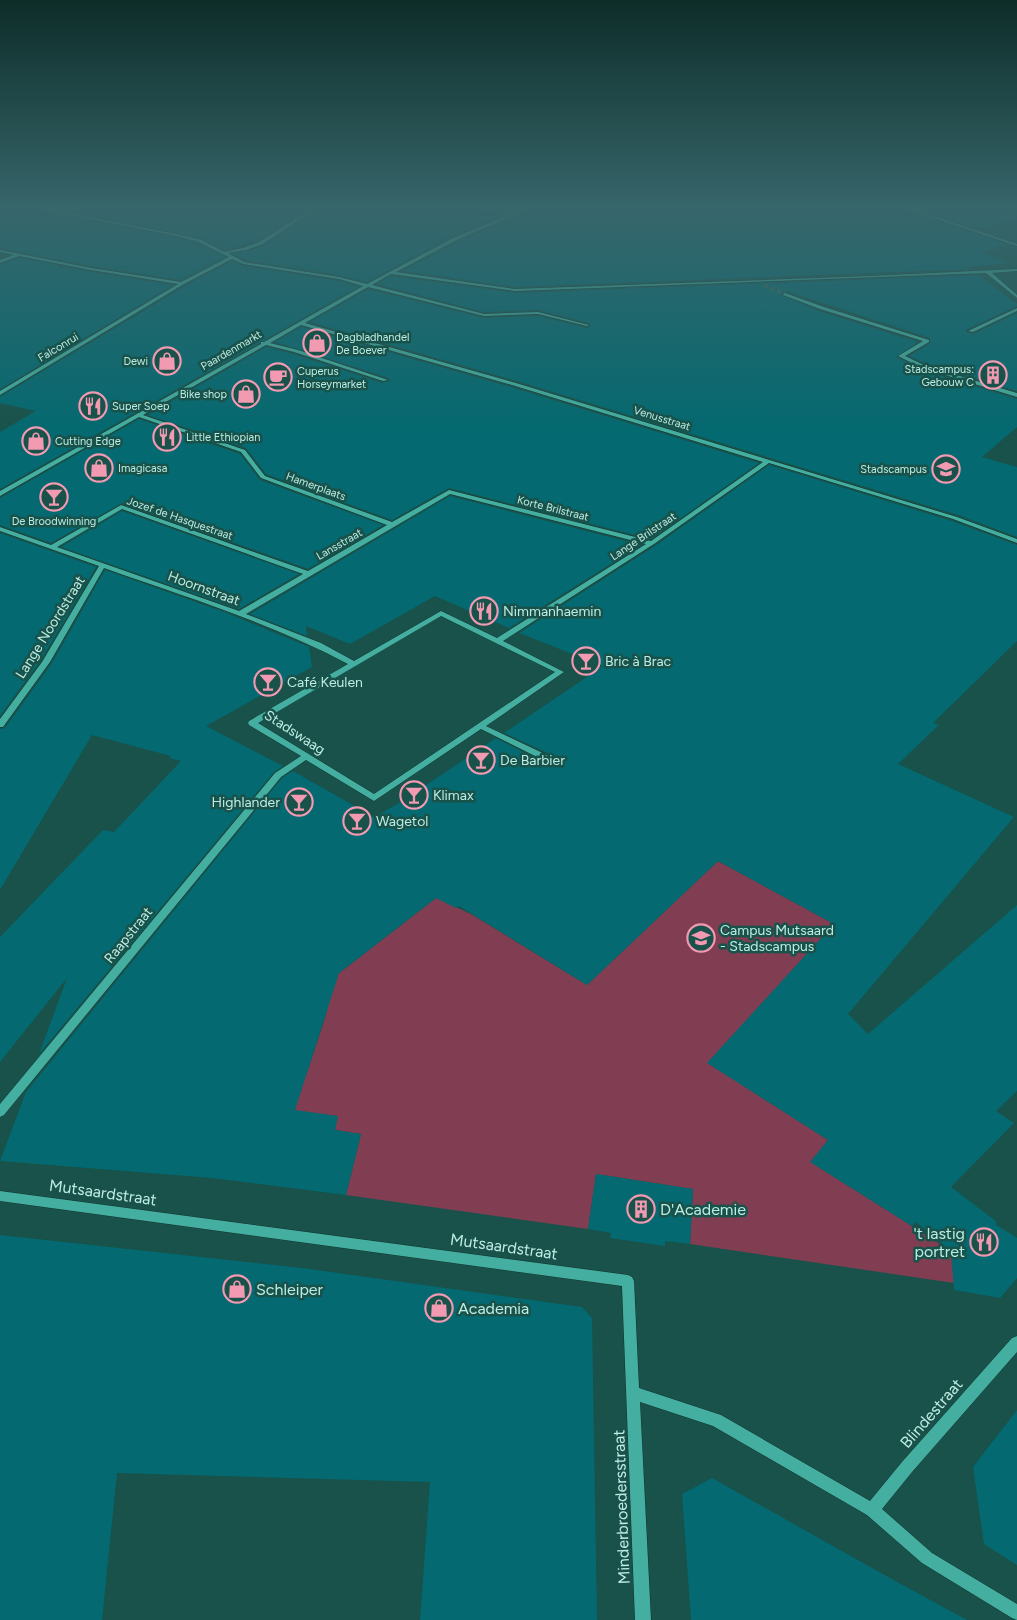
<svg xmlns="http://www.w3.org/2000/svg" width="1017" height="1620" font-family="Figtree,sans-serif">
  <rect width="100%" height="100%" fill="#18524a"/>
  <path fill="#813e52" d="M718,861l116,63 -126,139 120,77 -17,22 140,89 3,32 -264,-39 3,-55 -97,-15 -8,55 -242,-34 15,-61 -26,-4 2,-14 -53,-7 9,-34 13,1 20,-61 3,-34 107,-83 35,16 116,71z"/>
  <path fill="#046970" d="M0,207h26l151,31 20,6 28,13 -44,23 -90,-14 -91,-18z
    M50,207h260l-52,33 -34,10 -22,-12z
    M321,207h154l27,8 -50,21 -85,46 -28,-7 -94,-15 -11,-6 30,-8z
    M536,207h362l109,38 -24,7 27,11 -42,4 4,2 -457,18 -113,-16 56,-29z
    M914,207h101l2,12 -39,10z
    M19,258l72,14 82,13 -173,104v-124z
    M232,261l11,5 96,15 19,6 -358,202v-57l36,-21 -36,-8v-6l185,-111z
    M979,275l38,29v2l-50,23 -1,3 8,2 43,-21v78l-90,-27 -18,-8 21,-12v-6l-144,-47 -5,4 38,16 99,31 -22,15 25,13 96,29v28l-35,30 35,10v70l-59,-22 -441,-134 -207,-59 58,-33 116,29 54,-2 49,12 4,-2 -2,-3 -51,-13 -54,2 -107,-28 14,-8 124,17z
    M301,327l210,60 248,76 -108,76 -202,-51 -57,32 -126,-46 -20,-26 -98,-33 118,-68 27,7 89,29 8,-2 -1,-3 -114,-36z
    M139,419l101,35 20,26 123,45 -75,44 -186,-66 -71,40 -51,-18v-27z
    M769,465l183,56 65,24v96l-84,82 6,2 -41,39 116,53 -166,197 20,20 149,-129v186l-21,20 18,12 -63,64 46,35 -2,2 22,14v40l-17,20 -46,-8 -3,-39 -35,-29 -4,4 -102,-64 18,-22 -121,-77 127,-139 -116,-63 -131,124 -128,-79 -3,2 -20,-10 -97,75 -44,137 43,6 -3,14 26,4 -15,61 -134,-17 -212,-17 26,-69 256,-314 11,-7 81,46 27,-15 95,-64 48,25 9,-1 -1,-7 -48,-22 99,-67 -84,-33 136,-87z
    M450,496l191,49 -132,83 -74,-32 -85,48 -44,-18 1,10 -57,-22z
    M122,511l177,63 -60,35 -178,-62z
    M0,533l96,34 -56,94 -40,55z
    M105,570l122,43 82,34 3,20 -106,59 77,40 -9,6 -235,282 28,-76 -67,84v-125l103,-107 11,2 67,-71 -12,-3 2,-2 -79,-21 -92,155v-161l5,-1 47,-65z
    M596,1174l97,15 -3,55 -25,-3v5l-55,-8 1,-5 -23,-4z
    M0,1235l302,33 280,39 10,11 5,302h-177l10,-138 -313,-9 -15,147h-102z
    M1017,1410v155l-33,-21 -11,-77z
    M712,1478l178,100 77,42h-276l-9,-126z"/>
  <g fill="none" stroke-linecap="round" stroke-linejoin="round">
    <path stroke="#316961" stroke-width="4.5" stroke-dasharray="4.5 2.5" stroke-linecap="butt" d="M764,285l21,9"/>
    <g stroke="#12342f" stroke-width="1">
      <path id="minor" d="M28,207h10l139,27 25,6 22,12 19,-4 16,-6 55,-35h5l-56,37 -17,6 -18,3 16,9 95,15 28,7 86,-46 55,-23 -31,-8c12,0 22,6 33,7 8,0 15,-7 24,-7l-77,33 -61,32 119,17 356,-13 146,-7v2l-25,2 25,22v3l-31,-25 -471,18 -124,-17 -19,11 112,29 54,-2 51,13 -2,1 -49,-12 -54,2 -116,-29 -63,36 211,60 441,134 60,22v4l-64,-24 -184,-56 -115,81 -151,97 61,31 -78,54 65,31 1,2 -1,2h-6l-64,-32 -107,72 -68,-41 -25,17 -277,338 -4,2v-13l275,-331 26,-17 -52,-31 -1,-2 1,-2 99,-57c-77,-41 -162,-67 -244,-96l-54,94 -47,65h-3v-8l42,-57 57,-96 -99,-35v-4l51,18 70,-40 187,66 79,-46 -126,-47 -20,-26 -102,-35 -139,79v-5l261,-147v-2h3l99,-56 -24,-7 -96,-15 -11,-5 -48,25 -184,111v-4l178,-107 -87,-14 -72,-14 -19,7v-3l14,-5 -14,-3v-2l91,18 90,14 48,-25 -31,-15 -21,-6zM301,325l211,60 251,77 -112,79 -202,-51 -57,32 -127,-46 -20,-26 -102,-35 123,-70 28,7 89,29 5,-1 -90,-30 -28,-7zM450,494l196,50 -149,94 -56,-27 -87,50 -33,-18 -75,-29zM122,509l181,65 -64,37 -182,-64zM441,616l114,56 -181,122 -116,-71z
        M900,207h7l110,37v2z
        M785,293l39,14 105,33v2l-24,14 21,10 91,27v4l-95,-29 -24,-12 25,-15 -103,-32 -37,-14v-1z
        M1017,308v3l-44,21 -5,-1z
        M0,1191l628,84 4,2 2,4 5,107 82,27 149,86 32,-39 110,-124 5,-2v16l-105,120 -30,37 50,44 85,51v16l-5,-2 -90,-55 -55,-48 -154,-89 -73,-24 11,218h-16l-13,-334 -622,-85z"/>
    </g>
    <use href="#minor" fill="#44afa0" fill-rule="evenodd"/>
  </g>
  <linearGradient id="sky" x2="0" y2="1"><stop stop-color="#0d2d29"/><stop offset="0.48" stop-color="#37666b"/><stop offset="1" stop-color="#37666b" stop-opacity="0"/></linearGradient>
  <rect width="1017" height="434" fill="url(#sky)"/>
  <defs>
    <g id="shop-ring" transform="scale(1.4375)"><circle r="9.5" fill="#18524a" stroke="#f19ab1" stroke-width="1.5"/><path d="M-5-2.5h2.3a2.7 3.5 0 0 1 5.4 0H5L5.5 6h-11ZM-1.5-2.5h3a1.5 2.3 0 0 0-3 0Z" fill="#f19ab1"/></g>
    <g id="building-ring" transform="scale(1.4375)"><circle r="9.5" fill="#18524a" stroke="#f19ab1" stroke-width="1.5"/><path d="M-4-6H4V6H1V3H-1V6H-4ZM-2.5-4.3h1.7v1.8h-1.7ZM.8-4.3h1.7v1.8H.8ZM-2.5-1h1.7V.8h-1.7ZM.8-1h1.7V.8H.8Z" fill="#f19ab1"/></g>
    <g id="cafe-ring" transform="scale(1.4375)"><circle r="9.5" fill="#18524a" stroke="#f19ab1" stroke-width="1.5"/><path d="M-5.5-4.5H6V0H3Q3 3.5 0 3.5H-2.5Q-5.5 3.5-5.5 0ZM3-3.2v2h1.7v-2ZM-6 4.5H4V6H-6Z" fill="#f19ab1"/></g>
    <g id="restaurant-ring" transform="scale(1.4375)"><circle r="9.5" fill="#18524a" stroke="#f19ab1" stroke-width="1.5"/><path d="M-5-6h1v4h1v-4h1v4h1v-4h1v5L-1.5 .5V6h-2V.5L-5-1ZM5-6V6H3V1.5H1.5Q1.5-4 5-6Z" fill="#f19ab1"/></g>
    <g id="university-ring" transform="scale(1.4375)"><circle r="9.5" fill="#18524a" stroke="#f19ab1" stroke-width="1.5"/><path d="M0-5L7-2L0 1L-7-2ZM-4 1L0 2.5L4 1V4Q0 6-4 4Z" fill="#f19ab1"/></g>
    <g id="bar-ring" transform="scale(1.4375)"><circle r="9.5" fill="#18524a" stroke="#f19ab1" stroke-width="1.5"/><path d="M-6-5H6L.8 .8V4.5H3.5V6h-7V4.5H-.8V.8Z" fill="#f19ab1"/></g>
  </defs>
  <g fill-rule="evenodd">
    <use href="#shop-ring" x="317" y="343"/>
    <use href="#shop-ring" x="167" y="361"/>
    <use href="#building-ring" x="993" y="375"/>
    <use href="#cafe-ring" x="278" y="377"/>
    <use href="#shop-ring" x="246" y="394"/>
    <use href="#restaurant-ring" x="93" y="406"/>
    <use href="#restaurant-ring" x="167" y="437"/>
    <use href="#shop-ring" x="36" y="441"/>
    <use href="#shop-ring" x="99" y="468"/>
    <use href="#university-ring" x="946" y="469"/>
    <use href="#bar-ring" x="54" y="497"/>
    <use href="#restaurant-ring" x="484" y="611"/>
    <use href="#bar-ring" x="586" y="661"/>
    <use href="#bar-ring" x="268" y="682"/>
    <use href="#bar-ring" x="481" y="760"/>
    <use href="#bar-ring" x="414" y="795"/>
    <use href="#bar-ring" x="299" y="802"/>
    <use href="#bar-ring" x="357" y="821"/>
    <use href="#university-ring" x="701" y="938"/>
    <use href="#building-ring" x="641" y="1209"/>
    <use href="#restaurant-ring" x="984" y="1242"/>
    <use href="#shop-ring" x="237" y="1289"/>
    <use href="#shop-ring" x="439" y="1308"/>
  </g>
  <g text-anchor="middle" stroke-width="5" stroke-linejoin="round" paint-order="stroke">
    <g font-size="11" fill="#bdece3" stroke="#18524a" text-anchor="start">
      <text x="336" y="341">Dagbladhandel<tspan x="336" dy="13">De Boever</tspan></text>
      <text x="148" y="365" text-anchor="end">Dewi</text>
      <text x="974" y="373" text-anchor="end">Stadscampus:<tspan x="974" dy="13">Gebouw C</tspan></text>
      <text x="297" y="375">Cuperus<tspan x="297" dy="13">Horseymarket</tspan></text>
      <text x="227" y="398" text-anchor="end">Bike shop</text>
      <text x="112" y="410">Super Soep</text>
      <text x="186" y="441">Little Ethiopian</text>
      <text x="55" y="445">Cutting Edge</text>
      <text x="118" y="472">Imagicasa</text>
      <text x="927" y="473" text-anchor="end">Stadscampus</text>
      <text x="54" y="525" text-anchor="middle">De Broodwinning</text>
    </g>
    <g font-size="11" fill="#bdece3" stroke="#18524a">
      <text transform="translate(58 347) rotate(-31)" y="4">Falconrui</text>
      <text transform="translate(231 350) rotate(-30)" y="4">Paardenmarkt</text>
      <text transform="translate(662 418) rotate(17)" y="4">Venusstraat</text>
      <text transform="translate(316 486) rotate(20)" y="4">Hamerplaats</text>
      <text transform="translate(553 508) rotate(14)" y="4">Korte Brilstraat</text>
      <text transform="translate(180 518) rotate(19)" y="4">Jozef de Hasquestraat</text>
      <text transform="translate(643 536) rotate(-34)" y="4">Lange Brilstraat</text>
      <text transform="translate(339 544) rotate(-30)" y="4">Lansstraat</text>
    </g>
    <g font-size="14" fill="#bdece3" stroke="#18524a">
      <text transform="translate(204 588) rotate(20)" y="5">Hoornstraat</text>
      <text transform="translate(50 627) rotate(-58)" y="5">Lange Noordstraat</text>
      <text transform="translate(295 732) rotate(33)" y="5">Stadswaag</text>
      <text transform="translate(128 935) rotate(-51)" y="5">Raapstraat</text>
    </g>
    <g font-size="14" fill="#bdece3" stroke="#18524a" text-anchor="start">
      <text x="503" y="616">Nimmanhaemin</text>
      <text x="605" y="666">Bric à Brac</text>
      <text x="287" y="687">Café Keulen</text>
      <text x="500" y="765">De Barbier</text>
      <text x="433" y="800">Klimax</text>
      <text x="280" y="807" text-anchor="end">Highlander</text>
      <text x="376" y="826">Wagetol</text>
      <text x="720" y="935">Campus Mutsaard<tspan x="720" dy="16">- Stadscampus</tspan></text>
    </g>
    <g font-size="16" fill="#bdece3" stroke="#18524a">
      <text transform="translate(103 1192) rotate(8)" y="6">Mutsaardstraat</text>
      <text transform="translate(504 1246) rotate(8)" y="6">Mutsaardstraat</text>
      <text transform="translate(931 1413) rotate(-49)" y="6">Blindestraat</text>
      <text transform="translate(621 1507) rotate(-92)" y="6">Minderbroedersstraat</text>
    </g>
    <g font-size="16" fill="#bdece3" stroke="#18524a" text-anchor="start">
      <text x="660" y="1215">D'Academie</text>
      <text x="965" y="1239" text-anchor="end">'t lastig<tspan x="965" dy="18">portret</tspan></text>
      <text x="256" y="1295">Schleiper</text>
      <text x="458" y="1314">Academia</text>
    </g>
  </g>
</svg>
